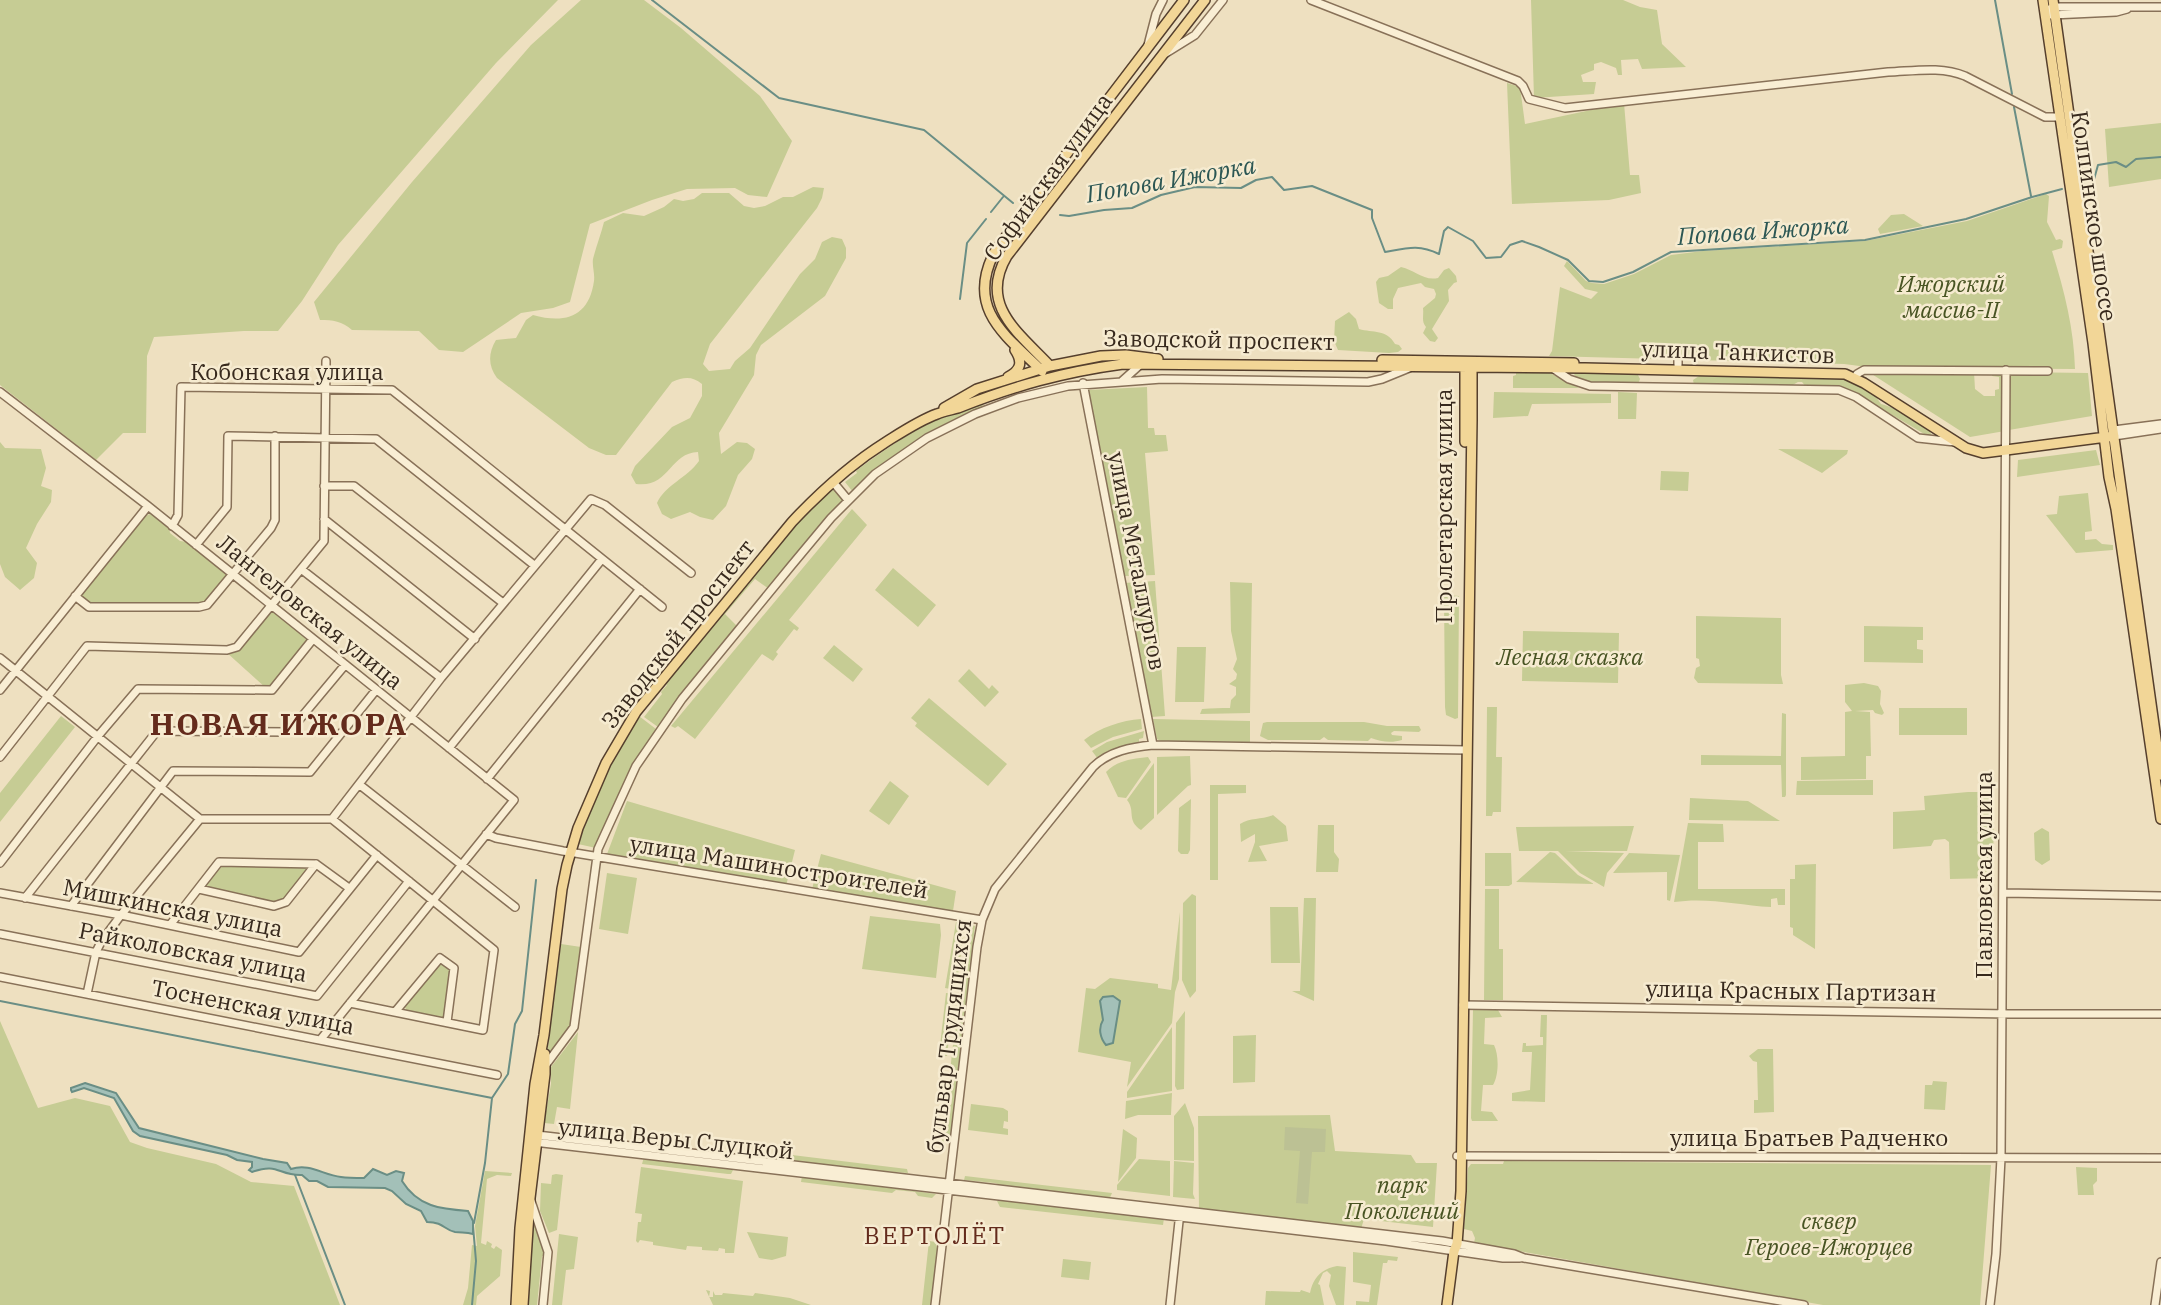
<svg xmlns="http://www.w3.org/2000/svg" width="2161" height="1305" font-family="'IBM Plex Serif',serif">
  <rect width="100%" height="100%" fill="#eee0c0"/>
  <path fill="#c6cc94" d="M0,0h558l-62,63 -158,182 -36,56 -24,30h-34l-90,6 -7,19 -1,77h-23l-27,27 -96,-75z
    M581,0h63l37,28 79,68 32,45 -25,56 -19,-2 -13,-7 -48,1 -35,11 -62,24 -20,78 -17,6 -32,5 -58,39 -24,-2 -20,-19 -67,-1c-10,-9 -19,-10 -32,-10l-6,-18 98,-120 119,-137z
    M1531,0h92l17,7 17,3 5,34 24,23 -44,2 -4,-10 -17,1 1,15h-4l-2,-7 -15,-6 -7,2v6l-13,5 2,7h13l-2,12 -60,4z
    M1507,83l13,4 5,37 99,-21 6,72h9l2,18 -32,7 -97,4z
    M2161,123v56l-52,8 -4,-58z
    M813,187l11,1 -2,10 -5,10 -107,136 -7,20 6,7 21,-2 5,-8 15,-13 50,-74 15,-15 7,-17 10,-5 10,2 4,9v10l-21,38 -64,49 -5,10 -2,20 -35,58 2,21 16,-12 10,1 8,6 -3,10 -14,16 -12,31 -13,14 -13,-3 -10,-5 -19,7 -9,-5 -5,-11c8,-18 30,-25 42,-42l-1,-9c-29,1 -28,36 -62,32l-5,-9 4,-9 37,-39 18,-9 12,-22v-12c-10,-8 -18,-7 -30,-2l-56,73h-10l-17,-7 -92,-70c-9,-12 -9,-25 -1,-38l20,-2 10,-18 7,-5c32,9 56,2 61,-34 1,-7 -2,-15 -1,-22 3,-12 8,-25 11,-37l19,-9 21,3 20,-9 10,-8 9,2 11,-2 8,-6h27l15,13 10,2 11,-2 18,-9h10z
    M2046,194l3,2 -2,26 9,18 4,-1 3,2 -1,7 -10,3c12,39 22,77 23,118l-200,-1 -31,-4 -295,-8 3,-5 8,-64 31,12 7,-7 -13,-3 -21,-23 3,-5 19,20 6,2 12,1 30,-10 37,-19 32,-4 162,-10 102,-20z
    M1904,214l19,12 -43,8 -2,-5 13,-14z
    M1401,267c14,3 22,14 37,11l6,-8 5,-2 7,8 1,6 -3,1 -6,7 1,11 -17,28 6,9 -3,4 -5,-1 -7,-8 3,-6c-5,-6 -2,-11 -3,-19l12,-10 1,-4 -2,-5 -9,-2 -4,-4 -23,5 -5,11v10h-5l-9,-6 -3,-21 3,-4 9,-2z
    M1349,312l7,7 3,10c14,4 28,0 36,15l4,1 3,4 -4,3 -9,1 -51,-3 -4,-9 1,-20z
    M1576,371l61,2 3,6 -2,5 -50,-2 -13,-4 -1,-6z
    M1867,371l107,1 1,17 9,7h11v-6l4,-1v-12l-7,-1v-5h8l5,6v54l-35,6z
    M1516,372h32l31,16h-66v-12l3,-1z
    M2009,372l79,1 4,43 -83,14z
    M1699,376l146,3 29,15 7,10c15,4 47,18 51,32l-6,-1 -74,-44 -45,-3 -5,-6h-4l-7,4 -97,-1 -1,-5z
    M1147,387l1,41h6l1,7h11l2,16 -23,2 10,122 -31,1 -36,-186z
    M1494,392l117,2v9l-79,1 -4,12 -35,2z
    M1618,392l19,1 -1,26h-18z
    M978,403l8,4 -55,27 -78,58 -8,-10 12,-9 -1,-2c37,-28 78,-55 122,-68z
    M0,442l5,6 36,1 5,19 -5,18 11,4 -1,12 -14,22 -11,24 11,15 -3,15 -14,12 -15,-13 -5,-13z
    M1778,449l70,1 -1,4 -25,19z
    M2096,450l4,15 -83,12 1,-17z
    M1661,471l28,1 -1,19 -28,-1z
    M835,488l10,13 -48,51 -28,37 -14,-10 -30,35 13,13 -80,100 -14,-10 18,-23 -1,-2 6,-7 -3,-3c55,-66 106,-137 171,-194z
    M2088,493l4,38 -7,1v8l11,-1 6,5 11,1v5l-37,3 -30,-38 11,-1 2,-18z
    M852,509l15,16 -78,95 10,8 -2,3 -3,-2 -18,23 2,2 -5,7 -11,-7 -67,85 -17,-13 -3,2 -4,-2z
    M150,514l3,1 16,13 1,5 10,8 7,1 39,31 1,5 -21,26h-117l-7,-5v-5l63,-78z
    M893,568l43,37 -18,22 -43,-37z
    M1155,581l10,135 -14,1 -27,-134z
    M1230,582l22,1 -2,130 -50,1 2,-5c10,-1 18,-1 28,-1l1,-8 5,-5v-8l-7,-3 7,-5 1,-5 -4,-5 4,-10 -6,-28z
    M1447,595l12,1 -1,122 -3,1 -9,-4 -1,-8 -1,-111z
    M272,611l36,28 1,3 -38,46h-5l-40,-36h8l5,-3z
    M1696,616l85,2v57l2,9 -85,-1 -4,-5 2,-10 4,-2 -1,-7 -3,-1z
    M1864,626l59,1v13h-6v9l6,1v13l-59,-1z
    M1523,631l96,2 -1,50 -96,-2z
    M834,645l29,24 -10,13 -30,-24z
    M1177,647h29l-2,55h-29z
    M969,669l20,20 3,-4 7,7 -14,15 -27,-26z
    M1864,683l14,3 3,5 -1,13 4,9 -2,2 -7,-2 -2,-3 -18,1 15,1 1,44h-5v23l-65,1v-23l44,-1v-44l7,-1 -7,-9v-17z
    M929,698l78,66 -19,22 -73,-60 2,-3 -6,-5z
    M1487,707h10l-1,50h6l-1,55h-8l-1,4h-6z
    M1899,708h68v27h-68z
    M1782,713l4,1v81l-1,2h-3l-1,-32h-80v-10l80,1z
    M61,716l14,11 -75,95v-29z
    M639,716l17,13 -29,49 -31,70 -18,-4c15,-45 35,-87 61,-128z
    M1141,719l1,10 -29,8 -22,11 -7,-8c15,-12 38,-20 57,-21z
    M1153,719l97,2v21l-89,-1 -4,-2z
    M1267,722h97l23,4h32l2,4 -2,2 -25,-1 -3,2 1,2 10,1v4c-10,3 -21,2 -31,-2l-3,3 -40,-1 -4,-3 -4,3h-52l-8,-4 3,-13z
    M1144,731l-1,7 -4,1v4l-23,5 -18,11 -6,-8 15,-9z
    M1190,756l1,29 -3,1 -31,29v-58z
    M1148,757l3,5 -25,36 -8,-1 -12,-25c11,-12 27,-13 42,-15z
    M1154,763v55l-13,12c-15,-10 -5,-19 -14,-30z
    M1873,780v15h-77l1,-14z
    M890,781l19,15 -20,29 -20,-14z
    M1210,785h36v8l-28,1v86h-8z
    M1968,792h26l-1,86 -43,1 -1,-37 -4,-3 -11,1 -3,6 -38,3v-37l32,-2 -1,-14z
    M1690,798l58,3 32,20 -91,-1z
    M1191,799l-1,51 -2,4h-7l-3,-3 1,-43z
    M627,801l168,49 -9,36 -179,-32z
    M1273,815l13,11 2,15 -29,5 8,15 -19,1 7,-20v-8l-14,8 -1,-18c10,-7 22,-4 33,-9z
    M1688,823l35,1 1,18h-26v47h87v16h-7l-1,-7 -6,1v8c-33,-2 -64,-10 -97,-5z
    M1318,825h16v27l5,7 -1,13h-22z
    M1634,826l-7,25h-62l59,2 -17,20 -3,14 -24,-14 -22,-22h-39l-3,-24z
    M2042,828l7,4 1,28 -8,5 -7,-5 -1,-27z
    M1550,852l5,1 23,22 16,9 -78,-2z
    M1485,853h26l1,31 -3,2h-24z
    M1629,853l51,2 -10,46 -3,-1v-28l-54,1z
    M821,854l135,37 -3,20 -141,-22z
    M1816,864l-1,85 -22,-14v-7l-3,-1v-48h5v-14z
    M223,865l82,3 2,2 -25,31 -5,2 -72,-15v-2z
    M607,873l30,5 -9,56 -29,-5z
    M1485,889h14v60h4v51h-19z
    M1192,894l4,2v95l-6,7 -8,-18 1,-77z
    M1304,898h12l-2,103 -22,-10h8z
    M1298,907l2,56h-29l-1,-56z
    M1180,912l-1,67 -4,13 -3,31 -45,64 4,-25 -53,-10 8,-64 9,1 15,-11 48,6v4l13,2z
    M870,916l70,8 1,11 -5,43 -74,-9z
    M956,922l9,2 -9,66 -11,-2z
    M968,924l7,2 -25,216h-8l22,-194z
    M561,944l20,3 -9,78 -22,30 -3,-1z
    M439,964h4l7,4 1,7 -5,41 -3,2 -36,-6 -2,-5z
    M946,993l8,1 -7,62 -8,-1z
    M1473,1009l25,1 4,7 -17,1 -1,26 10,1c5,10 5,30 -1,40h-10l-2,26 11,1 6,9h-26l-1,-3z
    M1185,1011l-1,78 -7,1 -2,-4 1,-63z
    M1541,1015h6l-2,87 -33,-1v-8l18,-3 2,-38h-10l1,-9h3v3l17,-1v-8h-3z
    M0,1021l38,87 37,-10 35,8 20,36 17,6 69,16 35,18 43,4 46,119h-340z
    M1172,1027v64l-45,7v-6z
    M578,1032l-8,77 -13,-2 -3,17 -10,-1 7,-39v-17z
    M1256,1035l-1,47 -22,1v-47z
    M1758,1049h15l1,63 -20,1v-13h4l-1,-38 -4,-1 -4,-5z
    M1933,1081l14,1 -2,28 -21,-1 1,-24h7z
    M1172,1093l-1,22h-33l-13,4 1,-18z
    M1185,1103l9,25v33l-20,-1v-44z
    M971,1104l32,4 5,3v11l-4,-1 -1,7 5,1v6l-40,-5z
    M1330,1115l5,36 76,4 5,8h21l-4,64 -69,-8 -3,10 -162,-19 -1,-94z
    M1123,1129l14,9 -1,20 -18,24z
    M792,1155l115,14 1,4 -25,-2 -11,1 -78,-9z
    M644,1157l90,11 -3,6h-3l-86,-10z
    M1139,1159l31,2v35l-53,-6v-5z
    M1174,1161l20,2 -1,31 2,5 -22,-2z
    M1504,1161l487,4 -11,140h-157l-349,-62 1,-5 -3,-7 -8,-2 4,-61 3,-4h32z
    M641,1167l102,14 -9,72h-9v-4l-6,-1 -1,3 -16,-1v-3l-15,-1 -1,4 -33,-5v-3l-13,-2 -2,3 -2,-2 2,-19h3l1,-8 -7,-1z
    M2076,1167l21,1v13l-4,4 1,10h-16z
    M485,1171l27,2 -1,3 -14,-1 -10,4 -6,64 5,2 1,-4 5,3 -1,3 3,2 2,-3 6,4 -2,26 -23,20 -1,9h-13l5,-17 4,-43 5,1 -2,-20z
    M556,1174l7,1 -6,55 -8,3 -9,-22 1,-28 10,1 1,-9z
    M802,1176l134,18 -4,4 -14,-2 -3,-4 -19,-2 -4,3 -91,-11z
    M965,1176l147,17 -3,7 -97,-11 -17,-6 -31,-3z
    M1009,1200l155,18 -1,7 -163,-18 -3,-6z
    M532,1222h2l9,20 2,13 -3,1 -5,49h-11z
    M747,1232l41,5 -2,19 -14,4 -13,-2z
    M559,1234l19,3 -4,32 -8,1 -4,35h-10z
    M929,1241l7,1 2,13 -6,50h-10z
    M1353,1252l45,5 -1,4 -9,-1 -1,3h-4l-6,42h-21v-4l13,1 2,-17 -18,-3z
    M1063,1259l28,3 -2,18 -28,-3z
    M1337,1266l9,1 -2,38h-8l-7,-19 2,-11 -4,-4 -4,2 -5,11 2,1 4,20h-59l1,-14 34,1 1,-2 9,3c3,-16 12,-24 27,-27z
    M706,1290l4,1 -1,6h4v-6l2,4h7l1,-2 30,3 2,-3 35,5 21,7h-98z"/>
  <path fill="#bcc194" d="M1285,1127l41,2 -1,23h-13l-4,52 -12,-1 4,-52 -16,-1z"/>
  <path fill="#a3c0b8" stroke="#6a8e85" stroke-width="2" d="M1113,996l7,5 -7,42 -7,2c-6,-7 -8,-17 -3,-25l-3,-19 3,-4z
    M85,1083l31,10 23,35 124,31 24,4 4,6c19,-6 32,6 50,8 7,1 15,1 23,1l9,-9 14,6 9,-4 8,2 -2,8c16,26 39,28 66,30l5,10v13c-7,-2 -11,-1 -18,-2 -11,-2 -11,-10 -28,-10l-6,-11 -15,-7 -14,-13 -7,-3 -57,-1 -11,-6h-8l-7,-6c-24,1 -23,-13 -50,-3l-3,-2 3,-3v-5l-15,-2 -10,-5 -87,-19 -7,-5 -19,-33 -30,-10 -12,4 -1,-2v-2z"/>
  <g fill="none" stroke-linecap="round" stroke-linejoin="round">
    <path stroke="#6a8e85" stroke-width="2" d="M652,0l127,98 145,32 89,73
      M1995,0l17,94
      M2014,107l17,89
      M2090,186l3,-3 5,-18 18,-3 10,5 10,-8 25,-2
      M991,212l12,-15
      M1060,215l9,1 35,-6 28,-2 29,-13 34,-8 46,1 15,-8 16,-3 12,13 28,-4 60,24v8l13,34c22,-4 34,-8 54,2l5,-23 4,-4 25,14 13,17 15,-1 9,-12 12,-4 17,6 29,13 21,21 14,1 30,-10 38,-20 194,-12 101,-21 66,-22 30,-8
      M960,299l7,-56 19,-24
      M0,1001l492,97
      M295,1175l50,130
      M474,1223l11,-60 7,-65 16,-24 7,-50 7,-13 14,-131
      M472,1305l4,-44 -3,-35"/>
    <g stroke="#887158" stroke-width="10">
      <path id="minor" d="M1311,0l207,81 5,5 6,13 36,9 323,-36c26,-1 53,-6 77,4l80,41h15
        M2045,12l8,-5h108
        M2052,15l64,-3 11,-3
        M1148,45l8,-31 7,-14
        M1166,53l29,-18 28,-35
        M1678,365v-4
        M1554,369l15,10 21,7 249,4 17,7 62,41 37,4
        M1857,374l7,-4 184,1
        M1122,381l19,-17
        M1083,383l70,362
        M0,392l148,114 366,294 -193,239
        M2114,430l47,-6
        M2114,436l47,-7
        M833,482l15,18
        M324,486h30l149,117
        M324,519l151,120
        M172,526l6,-11 3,-128 211,3 270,217
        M196,545l31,-38 1,-71 148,3 158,126
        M301,569l140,109
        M75,596l14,11h110l8,-2 64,-77 4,-8v-84
        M0,658l200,161
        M0,690l148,-184
        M449,748l153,-189
        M0,757l87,-111 140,4 10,-3 87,-106 2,-180
        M487,779l153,-190
        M360,785l155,122
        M332,819l162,131 -11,80 -133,-27
        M486,834l10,4 67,13 419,69
        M0,863l98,-127 40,-47 134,1 41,-51
        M199,889l75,17 12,-4 30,-38
        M0,893l121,22 178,37 78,-97
        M2003,893l158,3
        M25,898l132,-167 132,1 56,-67
        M71,906l102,-135 137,1 66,-82
        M170,925l49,-63 97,2 33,24
        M0,934l317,62 92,-115
        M0,977l497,98
        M87,994l9,-42 5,-10 20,-27 79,-96h132l109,-141 150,-179 14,6 86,68
        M1463,1005l546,9h152
        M395,1012l45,-54 14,10 -7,54
        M545,1066l29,-39 24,-178 38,-83 46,-67 109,-133 40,-48 44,-44 52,-36 48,-24 43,-16 50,-12 94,-7 206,3 14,-3 27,-11
        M533,1137l4,-2 905,106 72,13 10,4 280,47
        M534,1142l852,99 117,17h17
        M1457,1156l704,2
        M531,1201l17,51 -5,53
        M935,1305l42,-358 5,-27 13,-31 98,-122c16,-16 39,-20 60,-22l314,5
        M1170,1305l10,-93
        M1990,1305l6,-51 5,-96 5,-788
        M2155,1305l6,-43"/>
    </g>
    <g stroke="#553f2d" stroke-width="12">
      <path id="major" d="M2043,0l50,343 16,134 7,32 45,310
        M2053,0l108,775
        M1382,360l192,3
        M1050,366c-31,-33 -72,-61 -43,-110l198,-256
        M1042,371c-37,-36 -76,-62 -48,-118l71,-97 119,-156
        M1008,377c13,-7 15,-15 7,-27
        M944,408l33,-19 73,-23 51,-10 25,-1 32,4
        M1465,442v-77
        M516,1305l4,-77 15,-144 9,-49 18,-146 5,-24 11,-37 28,-65 30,-51 156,-190c28,-30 59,-58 94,-80 16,-10 34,-22 51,-28 7,-3 14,-4 21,-6 56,-22 105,-36 165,-44l462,4 260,6 19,9 102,65 17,5 131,-17
        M523,1305l7,-107 15,-124v-20
        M1447,1305l7,-54 3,-7 4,-53 11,-771v-52l-2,-3"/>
    </g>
    <use href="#minor" stroke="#f9eed4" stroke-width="7"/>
    <use href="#major" stroke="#f2d697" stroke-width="9"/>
  </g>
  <g text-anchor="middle" stroke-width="5" stroke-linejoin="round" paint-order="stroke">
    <g font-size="23" fill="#37291d" stroke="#f6ebd0">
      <text transform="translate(1048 177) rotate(-54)" y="8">Софийская улица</text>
      <text transform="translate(2094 216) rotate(82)" y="8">Колпинское шоссе</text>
      <text transform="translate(1219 340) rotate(1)" y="8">Заводской проспект</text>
      <text transform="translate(1738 352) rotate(2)" y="8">улица Танкистов</text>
      <text x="287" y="380">Кобонская улица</text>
      <text transform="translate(1444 506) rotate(-90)" y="8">Пролетарская улица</text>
      <text transform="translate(1137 561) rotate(79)" y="8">улица Металлургов</text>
      <text transform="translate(310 612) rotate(39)" y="8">Лангеловская улица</text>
      <text transform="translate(678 634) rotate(-52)" y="8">Заводской проспект</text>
      <text transform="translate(779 867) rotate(9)" y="8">улица Машиностроителей</text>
      <text transform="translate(1984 875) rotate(-90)" y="8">Павловская улица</text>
      <text transform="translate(173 908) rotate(11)" y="8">Мишкинская улица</text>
      <text transform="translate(193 952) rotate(11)" y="8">Райколовская улица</text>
      <text transform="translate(1791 991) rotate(1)" y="8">улица Красных Партизан</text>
      <text transform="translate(253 1007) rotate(11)" y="8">Тосненская улица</text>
      <text transform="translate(949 1036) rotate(-83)" y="8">бульвар Трудящихся</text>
      <text x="1809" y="1146">улица Братьев Радченко</text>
      <text transform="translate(676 1139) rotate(6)" y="8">улица Веры Слуцкой</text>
    </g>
    <g font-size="23" font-style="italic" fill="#485423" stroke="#f6ebd0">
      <text x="1951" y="292">Ижорский<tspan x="1951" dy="26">массив-II</tspan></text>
      <text x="1570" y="665">Лесная сказка</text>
      <text x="1402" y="1193">парк<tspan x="1402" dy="26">Поколений</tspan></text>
      <text x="1829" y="1229">сквер<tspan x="1829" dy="26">Героев-Ижорцев</tspan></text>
    </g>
    <g font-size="24" font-style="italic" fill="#2c5754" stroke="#f6ebd0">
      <text transform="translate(1171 180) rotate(-10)" y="8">Попова Ижорка</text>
      <text transform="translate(1763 231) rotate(-4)" y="8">Попова Ижорка</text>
    </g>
    <g font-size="24" letter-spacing="2" fill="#642b1c" stroke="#f6ebd0">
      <text x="935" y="1244">ВЕРТОЛЁТ</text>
    </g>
    <g font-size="30" font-weight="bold" letter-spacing="2" fill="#642b1c" stroke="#f6ebd0">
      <text x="279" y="735">НОВАЯ ИЖОРА</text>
    </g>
  </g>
</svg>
